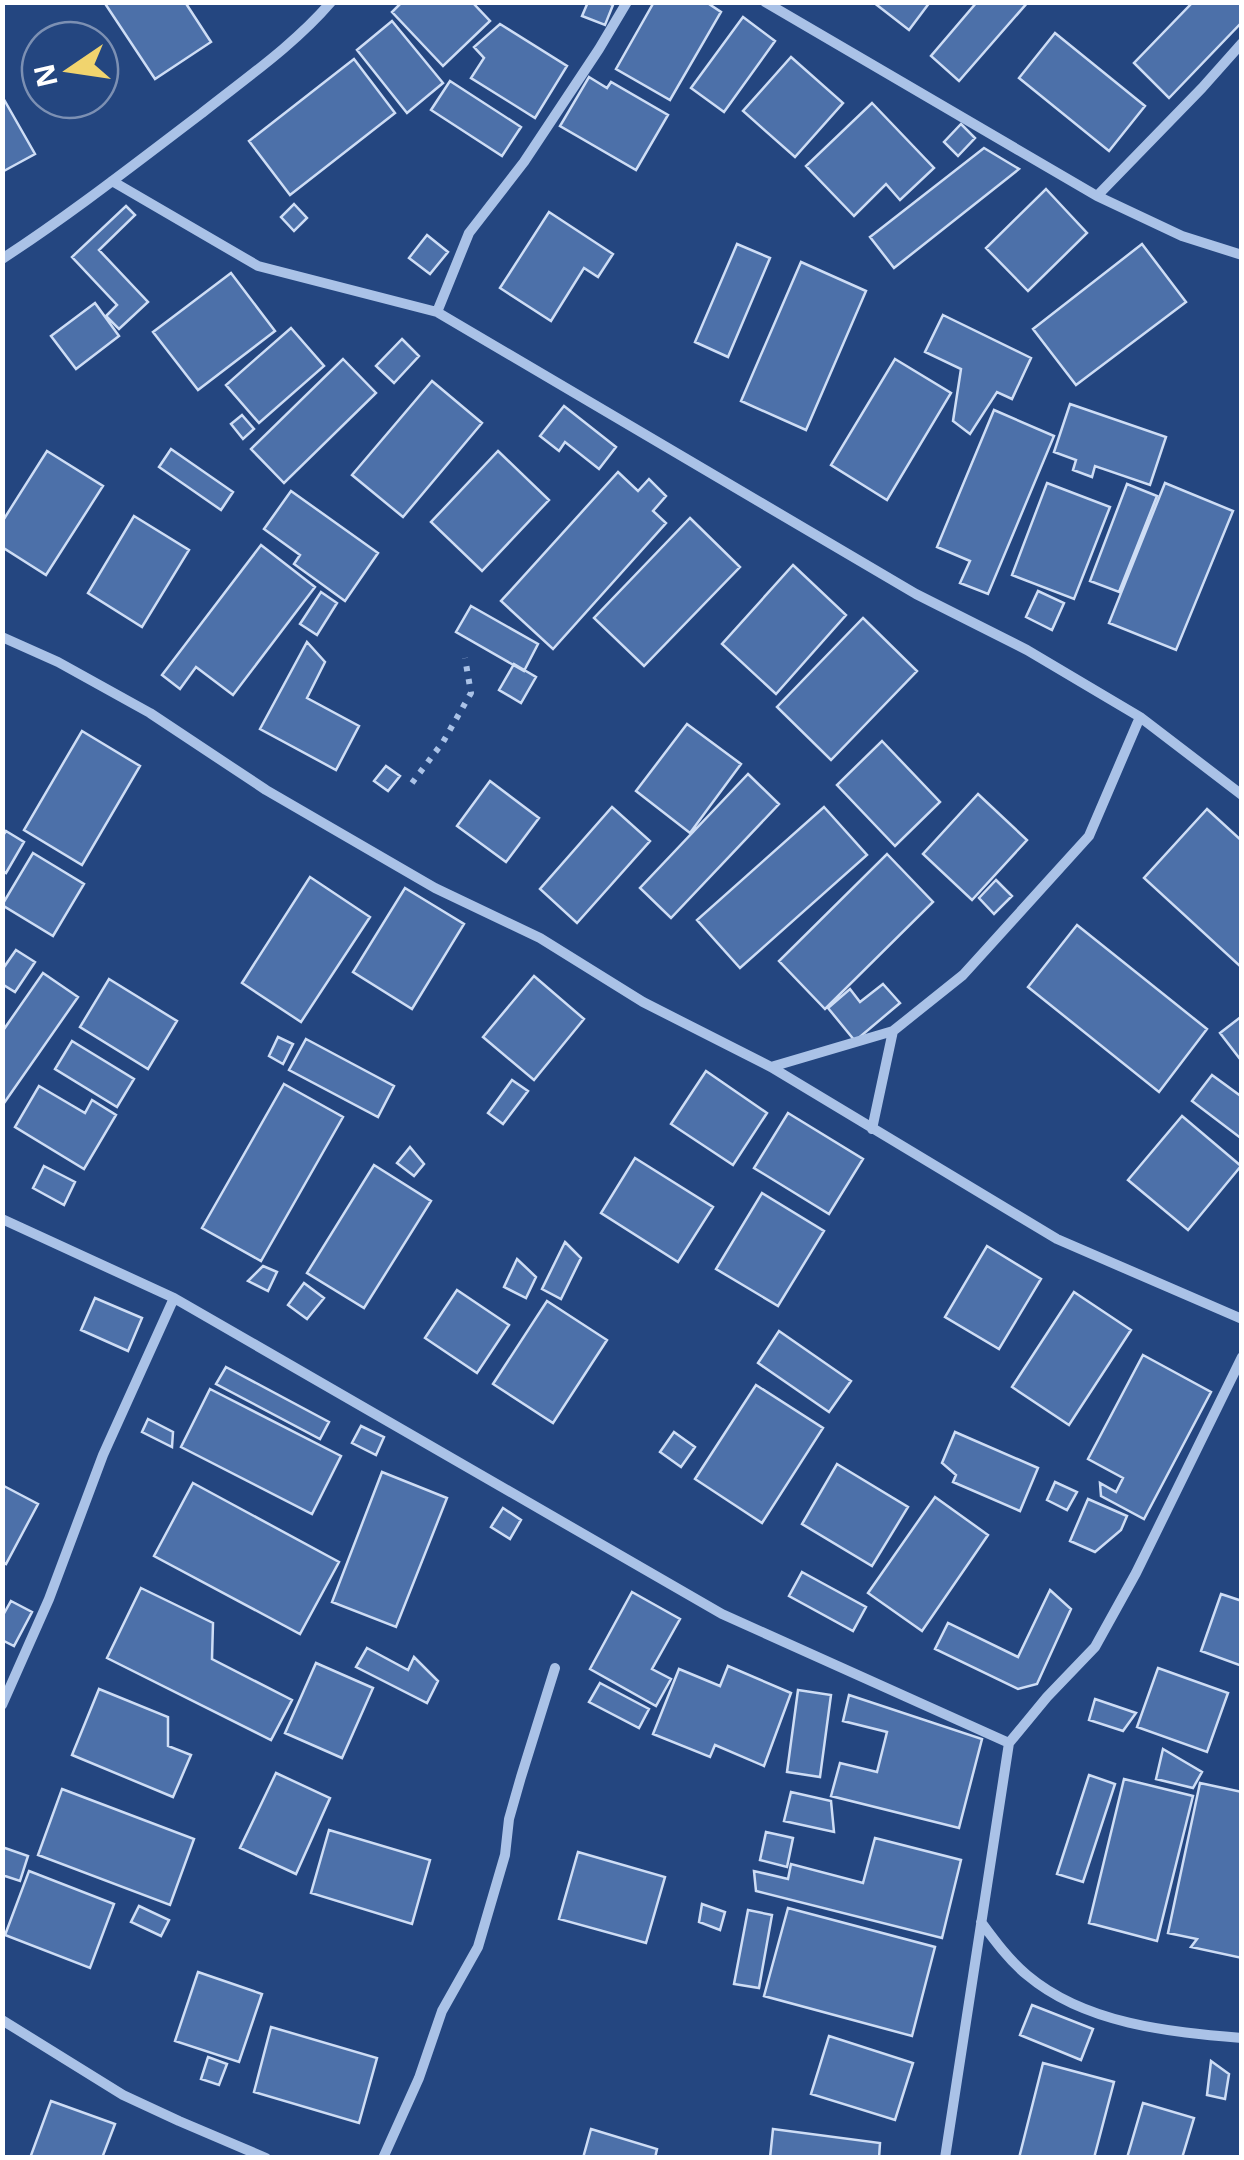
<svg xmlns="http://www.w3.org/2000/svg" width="1244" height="2160" font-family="'Noto Sans',sans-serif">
  <rect width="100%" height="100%" fill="#244680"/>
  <path fill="#4c70a9" stroke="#ceddf5" stroke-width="2.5" d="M104,2h81l26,40 -56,37z
    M402,2h70l18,19 -47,45 -51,-54z
    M588,2h18l7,3 -8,20 -23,-9z
    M654,2h52l15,10 -51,88 -54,-31z
    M873,2h57l-21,28z
    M977,2h51l-69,79 -28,-25z
    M1193,2h49v20l-73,76 -35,-35z
    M743,17l32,24 -51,71 -33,-24z
    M392,21l51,62 -36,30 -50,-63z
    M500,24l67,42 -32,52 -64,-40 13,-20 -10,-11z
    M1055,33l90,73 -36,45 -90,-73z
    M791,57l52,46 -48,54 -52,-46z
    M354,59l41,54 -105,82 -41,-54z
    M589,77l18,11 4,-6 57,33 -32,55 -76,-44z
    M450,81l71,46 -19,29 -71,-46z
    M2,96l33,58 -33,18z
    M872,103l62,65 -34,32 -14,-16 -32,32 -48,-50z
    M961,124l14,14 -17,18 -14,-14z
    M984,148l35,21 -125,99 -24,-31z
    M1046,189l41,44 -59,58 -42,-43z
    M294,204l13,14 -13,13 -13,-14z
    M126,206l9,9 -36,35 49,52 -29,27 -13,-13 11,-11 -45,-48z
    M549,212l64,42 -15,23 -14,-9 -33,53 -51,-33z
    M427,235l21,17 -18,22 -21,-16z
    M737,244l33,14 -42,99 -33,-15z
    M1142,244l44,58 -110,83 -43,-56z
    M801,262l65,29 -60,139 -65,-29z
    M231,273l44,58 -77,59 -45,-58z
    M95,303l24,33 -43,33 -25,-33z
    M943,315l88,43 -19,41 -15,-7 -27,42 -17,-13 8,-52 -36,-17z
    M291,328l33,38 -65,57 -33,-38z
    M402,339l17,17 -25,27 -18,-17z
    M343,359l33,34 -92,90 -33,-34z
    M895,359l56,34 -64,107 -56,-35z
    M432,381l50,42 -79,94 -51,-42z
    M1070,404l96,33 -16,48 -55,-19 -3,11 -19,-7 3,-10 -22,-8z
    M564,406l52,41 -17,22 -34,-27 -6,9 -19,-15z
    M994,410l60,26 -66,158 -28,-11 10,-22 -33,-14z
    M242,415l12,14 -11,10 -12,-15z
    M171,449l62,43 -12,18 -62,-43z
    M47,451l56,35 -57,89 -44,-28v-25z
    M498,451l51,49 -67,71 -51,-49z
    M618,472l20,19 11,-12 17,17 -13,15 13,12 -113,126 -52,-48z
    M1047,483l63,24 -36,92 -62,-24z
    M1165,483l68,28 -57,139 -67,-27z
    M1127,484l30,12 -38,96 -29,-11z
    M291,491l87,62 -33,48 -51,-37 6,-9 -36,-26z
    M134,516l55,34 -47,77 -54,-34z
    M690,518l50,49 -96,99 -50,-48z
    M261,545l54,42 -82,108 -37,-28 -16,22 -18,-14z
    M793,565l53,50 -70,79 -54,-50z
    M1038,591l26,12 -12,27 -26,-13z
    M321,592l16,11 -20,32 -17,-11z
    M471,606l67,38 -14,27 -68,-39z
    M863,618l54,53 -86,89 -54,-53z
    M307,642l18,20 -18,36 52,28 -23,44 -76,-41z
    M514,664l22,13 -15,26 -22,-13z
    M687,724l54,40 -51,69 -54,-42z
    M82,731l58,35 -58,99 -58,-35z
    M882,741l58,61 -45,44 -58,-61z
    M386,766l14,10 -12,15 -14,-10z
    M748,774l31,30 -108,114 -31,-30z
    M490,781l49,37 -33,44 -49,-36z
    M978,794l49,46 -55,60 -49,-46z
    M612,807l38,34 -73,82 -37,-34z
    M824,807l43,48 -127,113 -43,-48z
    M1207,809l35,32 -1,126 -97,-89z
    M6,831l18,11 -18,31 -4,-2v-34z
    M33,853l51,31 -31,52 -51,-31z
    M887,854l46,48 -108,107 -46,-48z
    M310,877l60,40 -69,105 -59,-39z
    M996,880l16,16 -18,18 -15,-16z
    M405,888l59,36 -52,85 -59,-37z
    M1077,925l130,104 -48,63 -131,-105z
    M16,950l19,12 -20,30 -13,-8v-14z
    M43,973l35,24 -76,109v-74z
    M534,976l50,43 -50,61 -51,-43z
    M109,979l68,42 -29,48 -68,-42z
    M883,984l17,19 -45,38 -27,-33 22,-19 10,13z
    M1242,1016v43h-2l-20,-26z
    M278,1037l15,7 -10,20 -14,-8z
    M306,1039l88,47 -16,31 -89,-47z
    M72,1041l62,38 -17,28 -62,-38z
    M706,1071l61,42 -34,52 -62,-41z
    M1212,1075l30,22v42l-50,-38z
    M512,1080l16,11 -25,33 -15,-11z
    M284,1084l59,33 -82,144 -59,-33z
    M39,1086l46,27 7,-13 24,15 -32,54 -69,-42z
    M788,1113l75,46 -34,55 -75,-46z
    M1182,1116l59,50 -53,64 -60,-50z
    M410,1147l14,17 -10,12 -17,-13z
    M635,1158l78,49 -35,55 -77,-49z
    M374,1165l57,36 -67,107 -57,-35z
    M44,1166l31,16 -11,23 -31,-17z
    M762,1193l62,38 -46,75 -62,-37z
    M565,1242l16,16 -20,41 -19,-10z
    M987,1246l54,33 -42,70 -54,-32z
    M517,1259l19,18 -10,21 -22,-11z
    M263,1266l14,6 -9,19 -20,-10z
    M304,1283l20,15 -17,21 -19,-14z
    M457,1290l52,35 -32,48 -52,-35z
    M1074,1292l57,38 -62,95 -57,-38z
    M95,1298l47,20 -14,33 -47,-21z
    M547,1301l60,39 -54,83 -60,-39z
    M779,1331l72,50 -22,31 -71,-49z
    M1143,1355l68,37 -67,127 -43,-23 -1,-13 16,9 7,-14 -35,-19z
    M226,1367l103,55 -9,17 -104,-55z
    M756,1385l67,43 -61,95 -67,-44z
    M210,1389l131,67 -29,58 -131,-67z
    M148,1419l25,13 -1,15 -30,-15z
    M361,1426l23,11 -8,18 -24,-12z
    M674,1432l21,15 -14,20 -21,-15z
    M955,1432l83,36 -18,43 -67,-29 3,-7 -14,-12z
    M837,1464l71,43 -36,59 -70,-42z
    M382,1472l65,26 -51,129 -64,-25z
    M1055,1482l22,10 -10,18 -20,-10z
    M193,1483l146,79 -39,72 -146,-78z
    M2,1485l36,19 -32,60 -4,-2z
    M935,1497l53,38 -66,96 -54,-38z
    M1088,1499l39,17 -6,14 -26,22 -25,-11z
    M503,1508l18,12 -11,19 -19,-12z
    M802,1572l64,35 -13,24 -64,-35z
    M141,1588l72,35 -1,36 80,41 -21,40 -164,-82z
    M1050,1590l21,19 -34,75 -19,5 -83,-40 13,-26 70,34z
    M632,1592l48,27 -28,50 19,10 -15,27 -66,-37z
    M1221,1594l21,7v65l-41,-15z
    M11,1601l21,11 -18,34 -12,-6v-23z
    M367,1648l41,22 6,-13 24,24 -11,22 -71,-36z
    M316,1663l57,25 -31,70 -57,-25z
    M728,1666l63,27 -27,73 -49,-21 -5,12 -57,-23 26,-65 41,17z
    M1158,1668l70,25 -21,59 -70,-25z
    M600,1683l49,26 -10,19 -50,-26z
    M99,1689l69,28v29l23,9 -18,42 -101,-42z
    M798,1690l33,5 -11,82 -33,-5z
    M849,1695l133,44 -23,89 -128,-32 9,-33 37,9 10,-40 -44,-11z
    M1095,1699l41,14 -13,18 -34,-11z
    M1163,1749l39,23 -9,16 -37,-9z
    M276,1773l54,25 -34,76 -56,-26z
    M1089,1775l26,9 -32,98 -26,-8z
    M1124,1779l69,17 -36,145 -68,-18z
    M1200,1783l42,9v166l-51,-11 6,-8 -29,-6z
    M62,1789l132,50 -24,66 -132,-50z
    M791,1792l40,9 3,31 -50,-11z
    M329,1830l101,30 -18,64 -101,-31z
    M766,1832l27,6 -6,29 -27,-7z
    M875,1838l86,22 -19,78 -186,-47 -2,-20 34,8 3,-15 72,19z
    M2,1847l26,9 -8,25 -18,-6z
    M578,1852l87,25 -19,66 -87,-24z
    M29,1871l85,33 -24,64 -85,-33z
    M702,1904l23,8 -5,18 -21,-8z
    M139,1906l30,14 -8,16 -30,-14z
    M788,1908l147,39 -23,89 -148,-40z
    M748,1910l24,5 -13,73 -25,-4z
    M198,1972l64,22 -23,68 -64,-21z
    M1032,2005l61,24 -12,31 -61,-25z
    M271,2027l106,31 -18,65 -105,-31z
    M829,2036l84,27 -18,57 -84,-26z
    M208,2057l19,7 -8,21 -18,-6z
    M1211,2061l18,13 -4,25 -18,-4z
    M1043,2063l71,19 -20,76h-75z
    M51,2101l64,23 -13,34h-72z
    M1143,2103l51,15 -12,40h-55z
    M591,2129l66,20 -2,9h-72z
    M773,2129l107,14 -1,15h-109z"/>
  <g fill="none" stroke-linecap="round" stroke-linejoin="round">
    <path stroke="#aac2e7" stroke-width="6" stroke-dasharray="5 8" stroke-linecap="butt" d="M412,783l31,-41 28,-49 -6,-35"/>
    <path stroke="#aac2e7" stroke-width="10" d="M765,2l332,194 85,40 60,19
      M112,181l146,85 179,46 479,282 111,56 113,67 102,78
      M1097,196l105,-108 40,-45
      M2,259c69,-45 134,-96 200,-146 44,-35 92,-68 129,-111
      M437,312l32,-79 55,-71 75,-113 28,-47
      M2,637l56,25 92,51 116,77 169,98 105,50 103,64 128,65 286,172 185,80
      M771,1067l122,-36 70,-56 126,-139 51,-119
      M872,1129l21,-98
      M2,1219l172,79 548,316 287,129
      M2,1705l47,-106 54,-144 71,-157
      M981,1922c14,19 28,38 46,53 58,49 142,57 215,63
      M2,2020l121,75 56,26 87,37
      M383,2158l36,-80 23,-67 36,-64 27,-92 4,-36 12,-42 34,-109
      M945,2158l64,-415 38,-46 48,-50 41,-74 106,-216"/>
  </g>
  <rect width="1244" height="2160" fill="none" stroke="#ffffff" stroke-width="10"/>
  <g transform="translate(70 70) rotate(257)"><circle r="48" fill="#244680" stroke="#7c90b3" stroke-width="2.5"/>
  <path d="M0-8L18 38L0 25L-18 38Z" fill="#f1d46e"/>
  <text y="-15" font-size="28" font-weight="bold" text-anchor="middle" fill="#ffffff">N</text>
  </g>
</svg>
